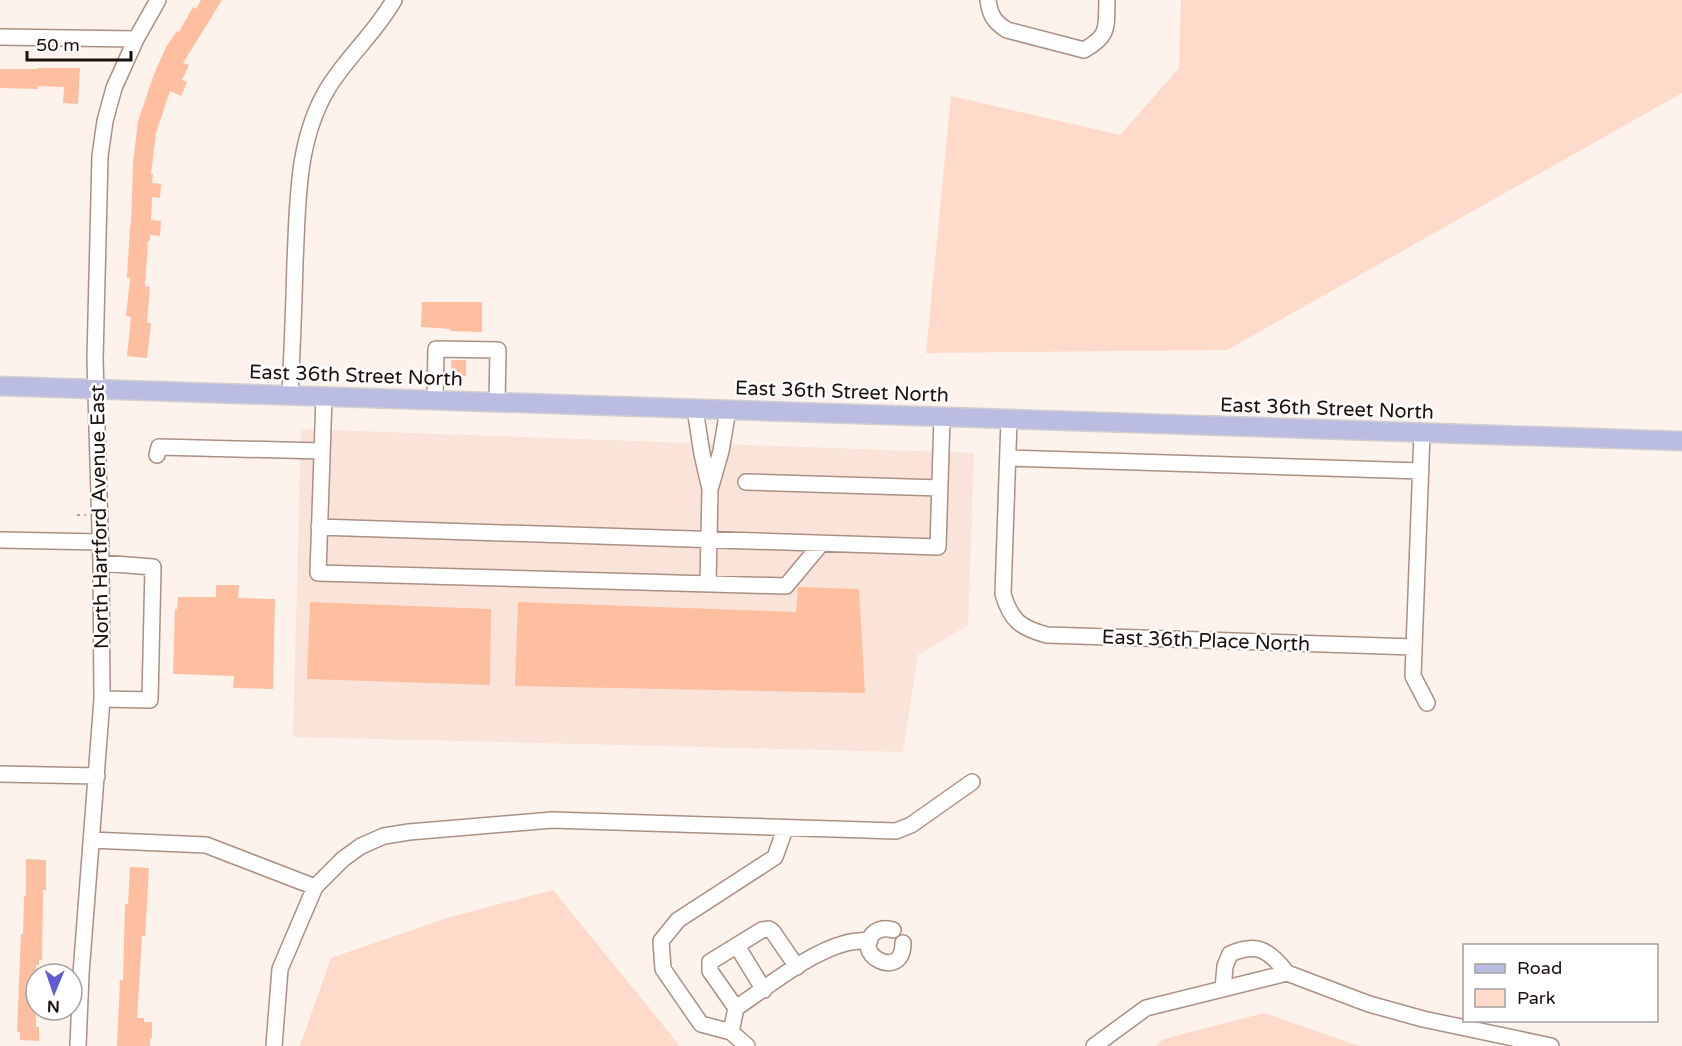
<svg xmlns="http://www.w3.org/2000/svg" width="1682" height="1046" font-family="'Varela Round',sans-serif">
  <rect width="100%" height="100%" fill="#fdf2ec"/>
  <path fill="#fae4da" d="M301,429l673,24 -6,172 -50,30 -15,97 -610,-15z"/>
  <path fill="#fddac9" d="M1181,0h501v93l-455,257 -301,3 25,-257 169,39 59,-67z
    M553,890l127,156h-380l31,-88 116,-40z
    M1264,1013l95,33h-204l9,-7z"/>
  <path fill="#febfa1" d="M201,0h21l-39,63 6,2 -7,15 5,2 -6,14 -11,-5 -14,42 -5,41h2l-1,9 9,1 -1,14 -8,-1 -1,23 10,1 -1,15 -10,-1v6h-2l-3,45 5,1 -3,36h4l-4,35 -20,-2 4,-39 -5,-1 4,-38h-3l3,-53h1l2,-62 5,-42 16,-47 12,-27 11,-16 2,1 14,-25 3,2z
    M37,68h43l-2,36 -15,-1 1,-16 -26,-1v3l-38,-1v-19h37z
    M422,302h60v30l-32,-1 1,-2 -30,-2z
    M451,360h15v16h-14z
    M216,585h23l-1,13 37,1 -2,90 -40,-1 1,-12 -61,-2 2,-65h2l1,-12h38z
    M798,587l61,2 6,104 -350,-7 3,-84 278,10z
    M310,602l181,7 -1,76 -183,-6z
    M26,859l20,1v30h-3l-1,70h-3v5h-3v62h3v14l-19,-1v-8h-3l4,-98h2l1,-38h2z
    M130,867l19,1 -4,68h-3l-5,82h7v4h8v16h-2v8h-33l3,-66h3l2,-76h3z"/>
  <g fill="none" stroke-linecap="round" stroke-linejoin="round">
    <g stroke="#aa9083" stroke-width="18">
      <path id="minor" d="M988,0c2,15 6,22 19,30l77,20c26,-15 22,-22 23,-50
        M0,37l136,2
        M290,395c2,-44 4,-88 5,-133 3,-59 1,-121 33,-174 19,-31 48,-56 66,-88
        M324,397l-6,176 468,13 35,-42
        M435,400l1,-51 62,1 -1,52
        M695,409l7,45 8,35 -2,95
        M1009,420l-6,174c8,27 18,34 44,41l367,12
        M1422,433l-9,243 14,27
        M157,455l2,-8 163,4
        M1008,458l413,13
        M746,482l194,6
        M711,486l10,-35 7,-41
        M319,527l619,20 4,-129
        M0,540l101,2
        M101,563l52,4 -3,133 -48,-1
        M0,774l97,2
        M91,840l115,5 109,42
        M893,930c-6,-2 -12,-2 -18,2 -26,21 28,51 28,11
        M737,946l27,44
        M1223,989l2,-23 5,-12c27,-12 39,-4 57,19
        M736,1008l-26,-37v-9l52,-32 7,-1 4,3 24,35
        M731,1032l5,-24c33,-22 72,-55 110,-65 7,-2 16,-2 24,-3
        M78,1046l3,-72 21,-275 -1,-136 -6,-204 5,-203 5,-35 9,-33 22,-49 22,-39
        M274,1046l6,-77 35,-82 28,-28 18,-13 23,-10 25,-4 143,-12 344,11 15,-6 61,-43
        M747,1046l-16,-14 -30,-8 -38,-55 -2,-28 17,-21 97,-63 10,-28
        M1094,1046l52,-38 141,-35 82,31 54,15 128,27"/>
    </g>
    <g stroke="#d1cfcf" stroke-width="21">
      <path id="major" d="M0,386l1682,55"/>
    </g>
    <path stroke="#aaa09b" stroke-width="2" stroke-dasharray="3 4.5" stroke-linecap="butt" d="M77,515h9"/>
    <use href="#minor" stroke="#fff" stroke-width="15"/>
    <use href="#major" stroke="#bbbce2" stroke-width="18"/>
  </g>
  <g text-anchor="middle" stroke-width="5" stroke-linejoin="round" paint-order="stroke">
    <g font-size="20" fill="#1a110d" stroke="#fff">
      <text transform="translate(356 375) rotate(2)" y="7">East 36th Street North</text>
      <text transform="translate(842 391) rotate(2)" y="7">East 36th Street North</text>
      <text transform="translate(1327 408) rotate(2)" y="7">East 36th Street North</text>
      <text transform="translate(99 517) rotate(-91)" y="7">North Hartford Avenue East</text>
      <text transform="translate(1206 640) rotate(2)" y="7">East 36th Place North</text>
    </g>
  </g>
  <rect x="1463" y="944" width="195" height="78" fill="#ffffff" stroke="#a3a09e" stroke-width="1.5"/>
  <rect x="1475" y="964" width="30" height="9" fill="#bbbce2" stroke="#a3a09e" stroke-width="1.5"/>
  <text x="1517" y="974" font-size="18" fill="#1a110d">Road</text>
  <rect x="1475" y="989" width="30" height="18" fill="#fddac9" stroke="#a3a09e" stroke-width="1.5"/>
  <text x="1517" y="1004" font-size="18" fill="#1a110d">Park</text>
  <g transform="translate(54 992) rotate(182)"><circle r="28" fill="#ffffff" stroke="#a3a09e" stroke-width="1.5"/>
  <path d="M0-4.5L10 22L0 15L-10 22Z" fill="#615ad3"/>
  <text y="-9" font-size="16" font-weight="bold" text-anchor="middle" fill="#1a110d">N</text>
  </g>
  <path d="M27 51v9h104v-9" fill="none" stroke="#1a110d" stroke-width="3"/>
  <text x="36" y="51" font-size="18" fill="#1a110d" stroke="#ffffff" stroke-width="4.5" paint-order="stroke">50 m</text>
</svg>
